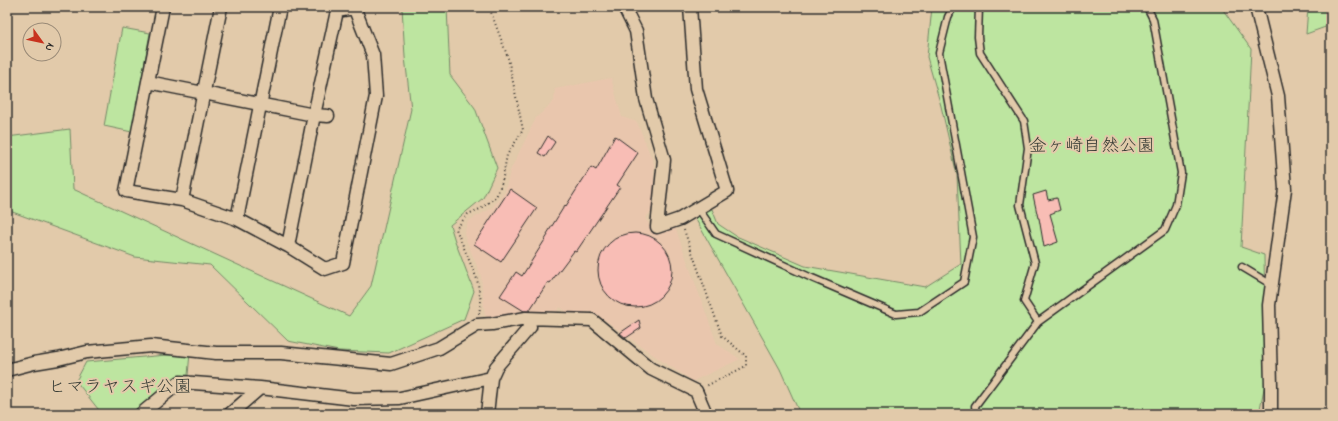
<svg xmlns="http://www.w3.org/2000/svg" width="1338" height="421" font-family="'Indie Flower','Klee One',sans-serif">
  <rect width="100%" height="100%" fill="#e2caaa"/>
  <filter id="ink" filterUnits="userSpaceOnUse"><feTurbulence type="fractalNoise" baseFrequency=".025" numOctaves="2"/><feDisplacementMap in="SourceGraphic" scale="8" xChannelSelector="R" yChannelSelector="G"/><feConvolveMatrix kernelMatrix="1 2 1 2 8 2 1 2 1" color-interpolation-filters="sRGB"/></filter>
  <g filter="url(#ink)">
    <path fill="#e9c6ad" d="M611,78l11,39 15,5 17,42v45l-9,9 11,16 19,-7 42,117 23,15 -47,22 -31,-20 -70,-50 -21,4 -11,-8 -3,4h-27l-39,9 -6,-5 -4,-39 -17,-42 4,-13 24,-13 13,-16 5,-21 26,-53 18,-17 1,-12z"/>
    <path fill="#bde5a0" stroke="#748866" d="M402,7h45l3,68 25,33 22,60 -14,30 -33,27 5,16 19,50 -10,28 -75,34 -50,-2 -51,-10 -78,-76 -75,-8 -128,-47v-73l63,-8 3,60 276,127 22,-30 40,-177 -6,-52z
      M932,7h289l30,42 -10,198 23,8 2,123 -7,36h-115l-7,-6 -5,6h-332l-20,-45 -85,-151 17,-9 6,15 18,12 69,30 120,21 36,-23 -4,-89 -16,-69 -14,-49z
      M1308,7h23v18l-25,9z
      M122,28l28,5 -18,99 -28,-6z
      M190,353l-2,22 -10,1 -6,3 -41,35h-29l-26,-33 10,-19z"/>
    <path fill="#f8bdb5" stroke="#2b2b2b" d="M548,136l7,6 -10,15 -7,-4z
      M615,136l23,17 -21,32 3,2 -44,65 -2,-1 -24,32 -2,-1 -19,29h-5l-24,-15 16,-24 6,4 26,-41 -1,-1 18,-29 1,1 25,-39 5,3z
      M510,189l27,19 -36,54 -27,-18z
      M1046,191l2,9 9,-2 3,12 -10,4 8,28 -14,5 -5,-29h-1l-5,-23z
      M598 270a37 37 0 1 1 74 0a37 37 0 1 1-74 0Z
      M639,320l2,8 -15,10 -6,-5z"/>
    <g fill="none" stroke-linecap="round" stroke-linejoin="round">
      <g stroke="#2b2b2b" stroke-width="9">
        <path id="service" d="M979,7l-1,30 2,16 44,68 4,27 -8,57 15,58 -11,38 14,21 127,-92 11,-25 5,-32 -28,-154 -6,-12
          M698,208l18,26 96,44 84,36 23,-2 45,-30 9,-45 -34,-184 9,-36 5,-10
          M1242,267l30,18
          M976,414l-1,-8 63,-84"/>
      </g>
      <g stroke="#2b2b2b" stroke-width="15">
        <path id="minor" d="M163,7l-37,184 56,9 55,19 51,27 37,23 18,-6 33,-167 -3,-41 -19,-48
          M624,7l12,24 10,68 18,61 -7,67 23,-8 47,-28 -31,-102 -6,-82
          M1256,7l22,89 7,93 -16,116 2,81v28
          M148,82l166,33 14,1
          M182,200l39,-193
          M237,219l43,-212
          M288,246l26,-131 23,-104 17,-3
          M7,370l27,-7 24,-4 29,-7 64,-6 65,7h65l110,11 48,-16 38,-23 15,-1 34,-6 66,2 59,49 45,22 10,23
          M491,378l5,-11 34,-40 -4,-9
          M141,414l39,-32 80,6 94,11 46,-1 91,-20 -4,36
          M230,414l30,-26"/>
      </g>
      <path stroke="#2b2b2b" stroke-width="2" stroke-dasharray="1 3" stroke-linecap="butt" d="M684,230l38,106 24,20v10l-40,20
        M479,314l2,-13 -4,-22 -21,-50 12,-15 12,-5 16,-12 6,-15 5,-27 16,-25 -15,-72 -19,-51"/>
      <use href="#service" stroke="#e2caaa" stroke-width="6"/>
      <use href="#minor" stroke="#e2caaa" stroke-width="12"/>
    </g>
  </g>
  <g text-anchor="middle" stroke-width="4" stroke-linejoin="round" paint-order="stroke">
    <g font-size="18" fill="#3a3e37" stroke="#e2caaa">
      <text x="1092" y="151">金ヶ崎自然公園</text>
      <text x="120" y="392">ヒマラヤスギ公園</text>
    </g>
  </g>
  <rect width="1338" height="421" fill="none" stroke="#e2caaa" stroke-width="24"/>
  <rect x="12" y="12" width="1314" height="397" fill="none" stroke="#2b2b2b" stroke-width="1.5" filter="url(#ink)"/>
  <g transform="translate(42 42) rotate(123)"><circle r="19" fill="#e2caaa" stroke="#998a77"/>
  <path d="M0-3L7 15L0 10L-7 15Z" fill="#c8321e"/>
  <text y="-6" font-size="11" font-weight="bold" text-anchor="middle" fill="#2b2b2b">N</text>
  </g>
</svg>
